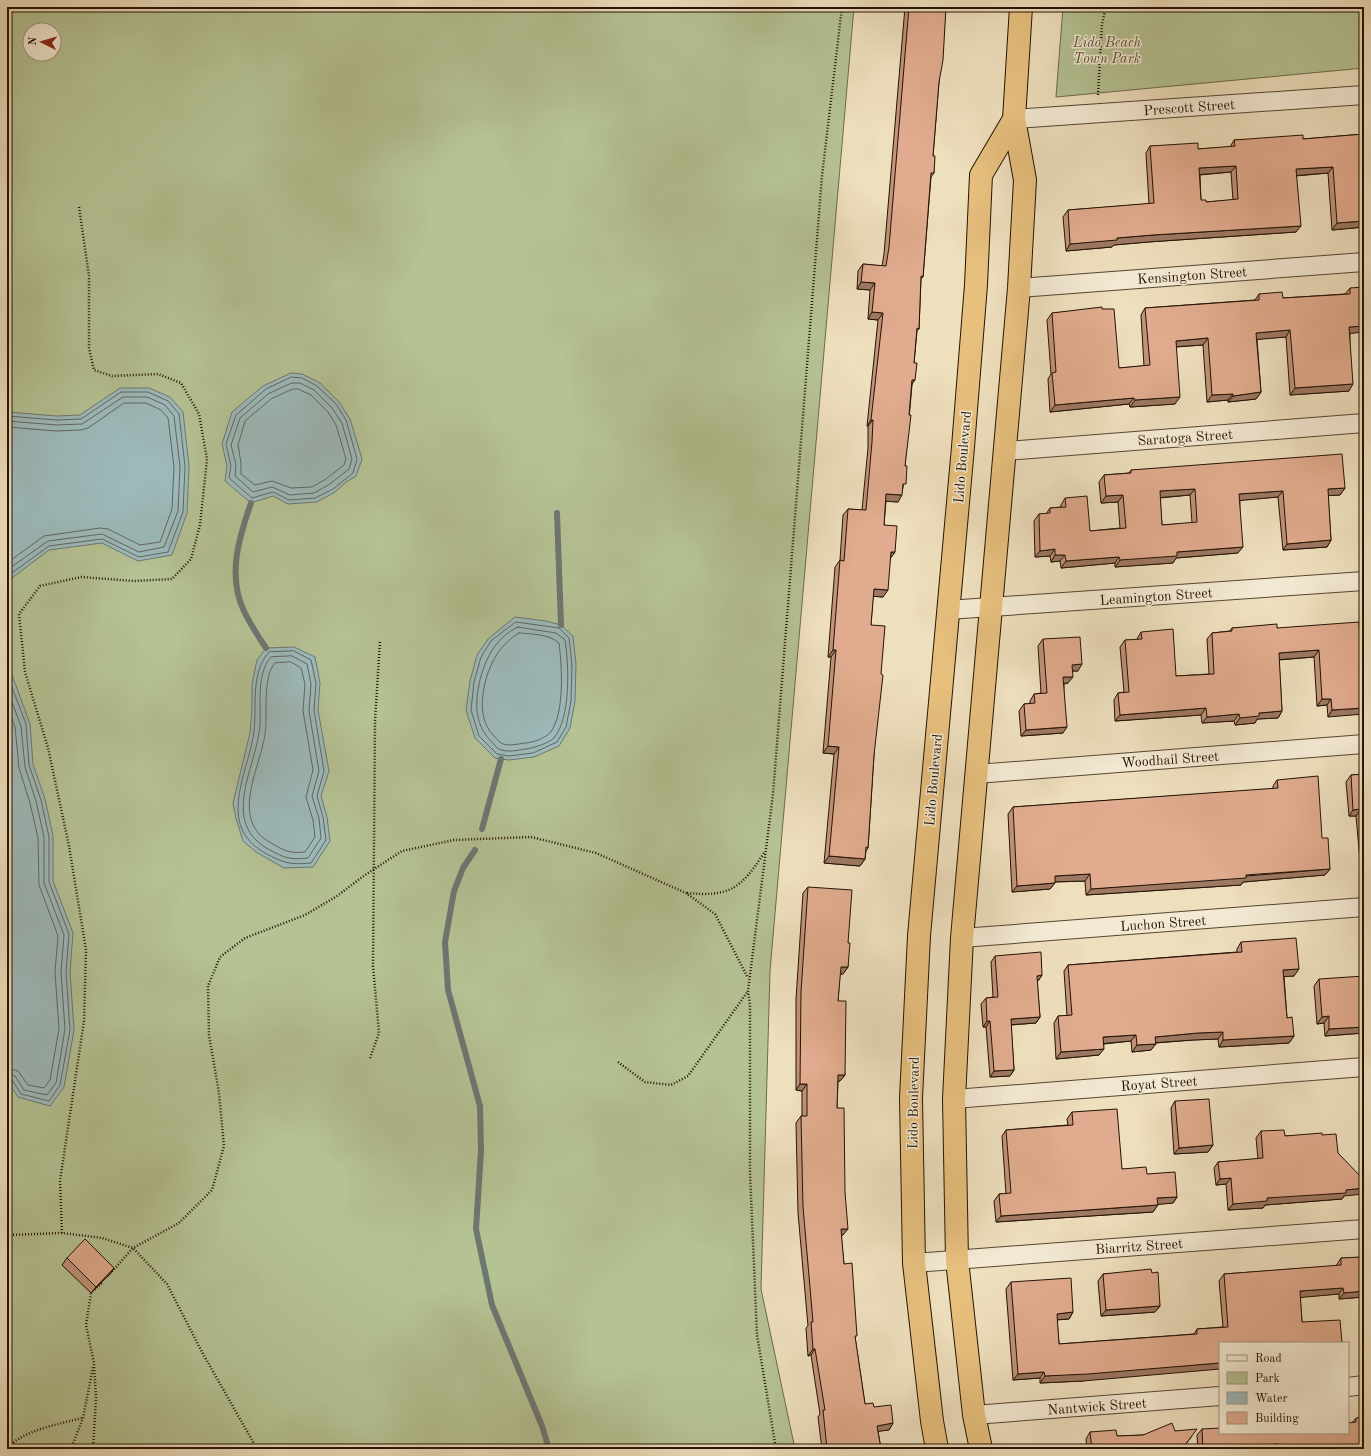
<svg xmlns="http://www.w3.org/2000/svg" width="1371" height="1456" font-family="'Old Standard TT',serif">
  <rect width="100%" height="100%" fill="#eedfbd"/>
  <filter id="stains"><feTurbulence type="fractalNoise" baseFrequency=".005" numOctaves="4"/><feColorMatrix values="0 0 0 0 .2 0 0 0 0 .09 0 0 0 0 .02 0 0 0 .5 -.17"/></filter>
  <radialGradient id="worn" r=".72"><stop offset=".6" stop-color="#630" stop-opacity="0"/><stop offset="1" stop-color="#630" stop-opacity=".3"/></radialGradient>
  <path fill="#b5c294" stroke="#6c6a4c" fill-rule="evenodd" d="M7,7h847l-84,964 -9,318 34,160h-788zM30,30h24v24h-24z
    M1063,7h301v61l-308,29z"/>
  <path fill="#9dbabb" stroke="#6d7772" d="M291,373l11,1 18,9 19,19 11,17 12,40 -6,17 -10,6 -11,10 -18,10 -29,2 -15,-8 -22,7 -26,-22 2,-15 -5,-22 10,-32 31,-26z
    M120,388h29l21,9 13,15 6,54 -2,47 -15,42 -34,6 -36,-18 -53,7 -37,28 -5,12v-178l50,4 23,-1z
    M515,617l31,4 15,4 12,11 3,28 -1,37 -5,27 -11,18 -25,11 -25,3 -14,-2 -20,-20 -9,-28 4,-29 7,-26 11,-16z
    M294,647l21,10 5,26 -2,27 11,61 -8,25 6,21 3,24 -17,26 -29,1 -28,-16 -13,-11 -7,-23 -3,-15 17,-70 2,-26v-23l5,-24 9,-12z
    M7,661l23,63 3,40 12,35 8,37v45l20,52 -3,39 4,58 -10,57 -14,19 -32,-9 -11,-17z"/>
  <g fill="none" stroke-linecap="round" stroke-linejoin="round">
    <path stroke="#606660" stroke-width="1" d="M292,377l10,1 15,8 19,18 10,16 11,39 -4,14 -20,16 -18,9 -26,2 -16,-8 -21,6 -23,-20 2,-12 -5,-22 10,-29 30,-26z
      M292,383h8l14,7 18,18 10,15 10,36 -3,10 -19,15 -16,9 -24,2 -18,-8 -19,5 -18,-16 1,-11 -5,-20 9,-27 28,-24z
      M293,389h5l13,6 17,17 8,13 10,34 -2,6 -18,14 -14,8 -21,1 -19,-7 -17,4 -14,-11v-11l-3,-18 7,-24 26,-22z
      M7,416l50,4 24,-1 40,-27h27l20,9 11,13 6,52 -2,46 -15,40 -29,5 -37,-18 -53,7 -40,29 -2,4
      M7,421l50,4 25,-1 41,-27h24l18,8 9,11 6,51 -2,44 -14,36 -25,5 -37,-18 -54,7 -41,29
      M7,427l49,4 25,-1 7,-2 36,-25h22l15,7 7,8 6,49 -2,42 -12,33 -20,3 -32,-16 -8,-1 -56,8 -37,27
      M516,622l43,6 10,10 3,27 -1,36 -5,26 -9,15 -24,11 -24,3 -12,-2 -18,-18 -8,-26 3,-28 7,-25 10,-16z
      M518,627l38,6 9,7c4,26 6,77 -11,98 -5,5 -20,10 -28,11 -8,1 -19,4 -27,0 -3,-1 -6,-6 -8,-8 -18,-18 -16,-42 -10,-65 6,-21 17,-40 37,-49z
      M519,633c13,1 30,1 40,10 3,23 6,71 -9,90 -5,5 -18,10 -25,10 -7,1 -15,3 -22,1 -3,-1 -6,-5 -9,-8 -15,-15 -13,-38 -8,-57 6,-20 15,-35 33,-46z
      M294,651l17,9 5,23 -2,27 10,61 -7,25 6,21 3,23 -15,23c-22,2 -27,0 -46,-10 -50,-28 -16,-81 -11,-122 3,-25 -4,-58 15,-79z
      M292,656l15,8 4,20 -2,27 10,60 -7,25 7,22 2,20 -13,20c-19,2 -23,0 -40,-9 -46,-26 -15,-77 -9,-116 4,-23 -5,-57 12,-76z
      M291,662l10,6 4,16 -2,27 10,59 -7,27 7,23 2,17 -10,15c-15,2 -22,-2 -34,-9 -42,-23 -11,-74 -6,-109 3,-18 -3,-58 10,-71z
      M7,674l19,50 3,41 12,35 8,37v45l20,52 -3,38 4,58 -10,55 -11,16 -28,-7 -9,-14 -5,-1
      M7,689l14,37 4,41 11,34 8,36v46l20,52 -3,37 4,57 -9,54 -9,12 -23,-5 -9,-14 -8,-2
      M7,706l8,21 4,41 11,35 8,35 1,47 19,51 -3,36 4,57 -9,51 -6,8 -16,-3 -10,-14 -11,-3"/>
    <path stroke="#6d7772" stroke-width="6" d="M251,503c-12,34 -24,73 -7,108 6,13 14,25 22,37
      M557,513l4,112
      M482,829l19,-70
      M475,850l-12,18 -9,23 -9,51 3,48 32,116 1,45 -5,78 16,76 50,121 7,23"/>
    <g stroke="#564533" stroke-width="20">
      <path id="street" d="M1014,119l350,-24
        M1019,288l345,-26
        M1006,451l358,-28
        M948,610l416,-29
        M976,774l388,-30
        M962,938l402,-31
        M954,1099l410,-32
        M914,1263l450,-34
        M1348,1387l16,-2
        M974,1415l246,-19"/>
    </g>
    <g stroke="#241205" stroke-width="24">
      <path id="highway" d="M937,1449l-5,-28 -18,-158 -3,-165 8,-162 44,-489 13,-162 5,-110 33,-56
        M981,1449l-7,-34 -17,-155 -3,-161 8,-161 57,-650 6,-108 -11,-61 7,-112"/>
    </g>
    <path stroke="#241205" stroke-width="2.5" stroke-dasharray="1 2" stroke-linecap="butt" d="M149,7l49,3 19,-3
      M1098,95l4,-71 4,-17
      M687,893c42,4 54,-4 77,-40
      M370,1058l9,-25 -6,-67 2,-245 5,-80
      M618,1062l27,20 26,3 17,-9 60,-85
      M62,1233l-2,-52 24,-160 2,-71 -17,-104 -21,-98 -23,-76 -6,-58 21,-28 41,-9 53,4 38,-2 19,-20 9,-34 7,-66 -8,-45 -18,-31 -23,-9 -46,2 -18,-6 -5,-22v-72l-10,-69
      M7,1235l55,-2 40,5 31,10 34,36 35,68 55,97
      M108,1276l25,-28 46,-25 33,-33 12,-44 -5,-53 -10,-58 -1,-49 12,-29 25,-19 60,-23 32,-19 28,-21 37,-24 52,-11 77,-3 65,16 90,40 29,21 33,64
      M7,1449c15,-19 53,-25 75,-31
      M71,1449l12,-31 10,-51
      M93,1449l3,-51 -2,-35 -8,-38 5,-32 12,-11
      M776,1449l-19,-114 -7,-162v-169l-2,-13 25,-197 49,-618 20,-169"/>
    <use href="#street" stroke="#f4ead4" stroke-width="18"/>
    <use href="#highway" stroke="#e7c07e" stroke-width="22"/>
  </g>
  <path fill="#c1937a" stroke="#241205" fill-rule="evenodd" d="M905,7h41l-7,75 -6,74 1,17 -3,4 -8,100 -2,2 -2,50 -2,2 -5,54 -9,103 -5,14 -12,-1 -2,24 11,27 -5,6 -7,39 -10,-1 -2,29 3,130 -6,93 -2,3 -1,8 -5,7 -36,-3 10,-109 -11,-1 8,-96h-3l7,-90 5,-7 3,-45 5,-6 14,1 6,-62v-22h-1l11,-106 -10,-1 2,-29 -13,-1 1,-18 5,-7 19,2 2,-12z
    M1364,134v93l-32,3 -4,-57 -32,3v56l-148,10 -34,3 -2,2 -46,4 -3,-34 5,-7 81,-6 -3,-51 4,-7 48,3 32,-2 4,-7 69,-1zM1231,172l2,28 -27,2 -5,-2 -1,-25z
    M1350,288l14,44 -14,1 -1,58 -59,4 -4,-58 -29,2 4,53 -5,7 -28,3v-2l-21,2 -4,-57 -27,2 -1,57 -45,3 -1,-3 -79,8 -2,-33 3,-5 -4,-54 5,-7 50,-4 17,59 25,-2 -3,-51 4,-7 110,-8 4,-6 24,4 62,-4z
    M1131,470l214,18 -5,7h-12l3,45 -4,7 -44,3 -5,-53 -38,3 -2,53 -62,5 -3,5 -58,4v-4l-54,5 -1,-7 -9,1 -1,-6 -15,1 -1,-36 5,-7h7l4,-6 11,-1v-2l4,-7 25,33 30,-3 -2,-26 -17,1 -2,-21 5,-7 25,-2zM1190,495l2,28 -30,2 -2,-27z
    M1232,628h45l85,42 -34,47 -1,-12 -10,1 -3,-49 -35,3 3,51 -4,7 -21,1 -2,4 -20,2 -1,-4 -32,2 -1,-8 -86,6 -1,-21 4,-7 6,-1 -4,-45 5,-7h12v-1l4,-7 35,44 33,-2 -2,-35 5,-6 18,-2z
    M1043,639l35,32h-6l-4,12 -4,1 -1,49 -42,3 -2,-25 5,-7h6v-3l4,-7 7,-1 -3,-47z
    M1364,774v98h-3l-5,-56h-7l-3,-34 5,-7z
    M1277,780l45,58 8,31 -5,6 -82,7 -2,3 -155,10 -1,-14 -30,1 -5,7 -38,3 -4,-78 5,-7 260,-18v-3z
    M808,887l40,56v24l-5,7h-3l-2,27 7,74 -5,6h-2l-1,27 6,127h-2l3,29 21,140 9,3 19,16 -4,7 -11,1 3,18h-59l-4,-32 2,-3 -9,-59 -3,1 -2,-28 2,-2 -10,-113 -2,-90 5,-7h1v-25l-6,-1v-91l7,-106z
    M1241,942l53,34h-10l3,42 7,18 -5,7 -70,4 -1,-8 -25,1 -37,3 -5,7 -19,2 -1,-11 -27,3 -5,11 -43,4 -2,-36 4,-7h9l-3,-45 4,-6 169,-13v-3z
    M995,956l47,19 -4,6h-1l3,36 -4,6 -25,2 3,45 -4,6 -20,1 -4,-50h-3l-2,-23 5,-6 7,-1 -2,-35z
    M1319,979l45,54 -39,3 -1,-13 -7,1 -3,-38z
    M1175,1101l38,44 -5,7 -34,2 -3,-46z
    M1072,1112l50,57 25,5 30,23 -4,6 -15,1 -5,8 -157,10 -2,-21 5,-7h7l-4,-58 4,-6 62,-5 -1,-6z
    M1261,1131l24,5 37,-1 16,18 6,43 -2,3 -77,6 -2,3 -35,2 -2,-26 -10,1 -2,-17 4,-6 40,-3 -2,-21z
    M1364,1257v40l-25,2v-5l-39,3 2,25 -219,59 -43,2v-5l-27,2 -7,-91 5,-7 62,30 -4,7 -12,1 2,24 135,-10 3,-5 26,-2 -4,-46 5,-7 112,-8 5,-8z
    M67,1258l47,10 -4,6 -19,19 -29,-28z
    M1152,1273l8,33 -5,6 -54,4 -3,-35 5,-7z
    M1356,1418l8,31h-166l-1,-14 5,-6 18,4 132,-10z
    M1175,1431l17,5 -10,13h-95l-1,-10 4,-7 27,4 26,-1z"/>
  <path fill="#9d7863" stroke="#241205" d="M1236,166l-5,6 -37,3 5,-7z
    M1333,167l-5,6 -37,3 5,-7z
    M1364,221v6l-32,3 5,-7z
    M1301,226l-5,6 -148,10 -34,3 -2,2 -46,4 4,-7 47,-6 36,-3z
    M861,282l14,1 -5,7 -13,-1z
    M872,312l11,1 -5,7 -10,-1z
    M1364,326v6l-20,2 5,-7z
    M1290,330l-4,7 -34,3 4,-7z
    M1208,338l-5,7 -32,2 5,-6z
    M912,380h3l-5,7z
    M1353,384l-4,7 -59,4 5,-7z
    M1261,392l-5,7 -28,3 5,-6z
    M1233,394l-5,6 -21,2 5,-7z
    M1180,397l-5,7 -45,3 5,-7z
    M1134,398l-5,6 -79,8 5,-7z
    M871,420h2l-5,6h-1z
    M1345,488l-5,7 -17,1 5,-7z
    M1195,489l-5,6 -35,3 5,-7z
    M1283,491l-5,6 -43,4 4,-7z
    M886,494l16,1 -4,7 -16,-1z
    M1123,495l-5,7 -17,1 5,-7z
    M1331,540l-4,7 -44,3 4,-6z
    M1243,547l-5,6 -62,5 -3,5 -58,4 5,-7 57,-8z
    M1055,549l-5,7 -15,1 5,-6z
    M891,552h4l-5,7z
    M1055,555h10l-5,6 -9,1z
    M1119,557l-4,6 -54,5 5,-7z
    M874,589l14,1 -5,7 -14,-1z
    M833,650h3l-5,7h-3z
    M1319,650l-5,7 -40,3 5,-7z
    M1082,664l-4,7h-11l5,-6z
    M1063,677h10l-5,6 -9,1z
    M1322,699h9l-4,6 -10,1z
    M1206,708l-5,7 -86,6 5,-6z
    M1364,708v6l-36,3 4,-7z
    M1282,711l-4,7 -21,1 -2,4 -20,2 5,-7 19,-5z
    M1239,714l-5,7 -32,2 5,-6z
    M1067,727l-4,6 -42,3 5,-6z
    M828,746l11,1 -5,7 -11,-1z
    M1361,809l-5,7h-7l4,-6z
    M829,856l36,3 -5,7 -36,-3z
    M1364,868v4h-3z
    M1330,869l-5,6 -82,7 -2,3 -155,10 5,-6z
    M1090,874l-5,7 -35,1 5,-6z
    M1055,883l-5,6 -38,3 5,-6z
    M841,967h7l-5,7h-7z
    M1299,969l-5,7 -16,1 5,-7z
    M1042,975l-4,6 -6,1 5,-6z
    M1329,1016l-5,7 -7,1 5,-7z
    M1040,1017l-4,6 -29,2 4,-6z
    M987,1021h3l-4,6h-3z
    M1364,1027v6l-39,3 4,-7z
    M1223,1032l-5,7 -25,1 -42,3 4,-6 43,-4z
    M1136,1035l-5,6 -32,3 4,-7z
    M1294,1036l-5,7 -70,4 4,-7z
    M1156,1044l-5,6 -19,2 5,-7z
    M1104,1049l-5,6 -43,4 5,-7z
    M1014,1070l-4,6 -20,1 4,-6z
    M838,1075h7l-5,6h-7z
    M800,1084h7l-5,7 -6,-1z
    M1213,1145l-5,7 -34,2 5,-6z
    M1231,1178l-5,6 -10,1 4,-6z
    M1364,1188v6l-20,2 -2,3 -77,6 -2,3 -35,2 5,-6 34,-6z
    M1177,1197l-4,6 -20,2 4,-7z
    M1158,1205l-5,7 -157,10 5,-6z
    M841,1229h7l-5,6 -7,1z
    M114,1268l-4,6 -19,19 5,-6z
    M1343,1288l-4,6 -44,4 5,-7z
    M1364,1291v6l-25,2 5,-6z
    M1160,1306l-5,6 -54,4 5,-6z
    M1073,1312l-4,7 -17,1 5,-6z
    M813,1349h2l-4,6 -3,1z
    M1220,1363v6l-137,12 -43,2 5,-7z
    M1044,1372l-4,6 -27,2 5,-6z
    M893,1423l-4,7 -16,2 4,-6z
    M1278,1444l-4,5h-35l2,-3z"/>
  <path fill="#e0ab8e" stroke="#241205" fill-rule="evenodd" d="M909,7h37l-3,53 -4,22 -6,74h2l-1,17h-3l-8,104 -2,-1 -2,53 -2,-1 -3,35h3l-2,17h-3l-3,35h2l-6,51h2l-1,18h-3l-1,11 -16,-1 -2,31 13,1 -2,26h-4l-3,38 -14,-1 -3,36 14,1 -4,48 2,1 -9,80 -6,93 -2,-1 -1,12 -36,-3 10,-109 -11,-1 8,-96h-3l7,-90 4,1 4,-52 18,1 6,-68 1,-22h-2l12,-107 -11,-1 3,-29 -14,-1 2,-18 23,2 3,-19z
    M1364,134v87l-27,2 -4,-56 -37,2 5,57 -148,9 -36,3v2l-47,4 -2,-34 86,-7 -4,-57 48,-3v6l37,-3 -1,-6 69,-5v4zM1236,166l2,33 -32,3v-2h-5l-2,-32z
    M1364,287v39l-15,1 4,57 -58,4 -5,-58 -34,3 5,59 -28,4v-2l-21,1 -4,-57 -32,3 4,56 -45,3 -1,-2 -79,7 -3,-32 4,-1 -4,-59 50,-6v2h12l5,59 31,-3 -5,-57 114,-8v-6l23,-2 1,6 67,-4v-6z
    M1342,454l3,34 -17,1 3,51 -44,4 -4,-53 -44,3 4,53 -66,5v4l-57,4 -1,-3 -53,4 -1,-6h-10v-6l-15,2 -1,-37 11,-1v-5l16,-1 -1,-9 22,-2 3,35 36,-3 -3,-33 -17,1 -2,-21 27,-2v-3zM1195,489l2,33 -35,3 -2,-34z
    M1359,622l3,48h2v38l-32,2 -1,-11h-9l-3,-49 -40,3 3,58 -23,2v3l-19,2 -1,-4 -32,3 -1,-9 -86,7 -2,-22 11,-1 -4,-52 17,-1 -1,-7 32,-3 3,47 38,-2 -2,-41 20,-2v-3l45,-4v4z
    M1080,637l2,27 -10,1 1,12h-10l4,50 -41,3 -2,-26 11,-1 -1,-9 13,-1 -4,-54z
    M1364,774v73l-3,-38 -8,1 -2,-35z
    M1318,776l4,62h6l2,31 -84,6v3l-155,11 -1,-15 -35,2v7l-38,3 -4,-79 265,-19 -1,-8z
    M808,887l44,3 -4,53h2l-2,24h-7l-3,34h8l-1,74h-7l-1,33h7l1,84 3,37h-7l3,35 8,-1 5,73h-2l10,68 8,-1 1,4 17,-2 2,18 -16,3 4,23h-54l-4,-39h2l-10,-61h-2l-2,-27h2l-10,-115 -2,-91h6v-32h-7l1,-92z
    M1296,938l3,31 -16,1 4,48 5,-1 2,19 -71,4v-8l-25,1 -43,4 1,7 -19,1 -1,-10 -33,2 1,12 -43,3 -3,-36 14,-1 -4,-50 174,-13 -1,-10z
    M1041,952l1,23 -5,1 3,41 -29,2 3,51 -20,1 -4,-50h-3l-1,-23 12,-1 -3,-41z
    M1364,976v51l-35,2v-13l-7,1 -3,-38z
    M1209,1099l4,46 -34,3 -4,-47z
    M1117,1109l5,60 24,-2 1,7 28,-2 2,25 -20,1 1,7 -157,11 -2,-22 12,-1 -5,-63 67,-5 -1,-13z
    M1284,1130l1,6 37,-3v2l14,-1 2,19 26,27v8l-18,2v3l-79,5v3l-34,3 -2,-26 -11,1 -2,-17 45,-4 -2,-27z
    M85,1239l29,29 -18,19 -29,-29z
    M1364,1257v34l-20,2 -1,-5 -43,3 2,31 38,-2 2,23h-122v20l-132,11 -43,2 -1,-4 -26,2 -7,-92 60,-4 2,34 -16,2 2,30 138,-10v-5l31,-2 -4,-53 117,-9v-7z
    M1151,1269l1,4 6,-1 2,34 -54,4 -3,-36z
    M1364,1417v32h-86v-5l-37,2v3h-38l-1,-20 18,-1v5h128v-10l8,-1v-4z
    M1172,1423l3,8 22,-2 -15,20h-90l-2,-17 26,-2 1,6 26,-1z"/>
  <g text-anchor="middle" stroke-width="3" stroke-linejoin="round" paint-order="stroke">
    <g font-size="14" font-style="italic" fill="#575037" stroke="#f4ead4">
      <text x="1107" y="47">Lido Beach<tspan x="1107" dy="16">Town Park</tspan></text>
    </g>
    <g font-size="14" fill="#241205" stroke="#f4ead4">
      <text transform="translate(1189 107) rotate(-4)" y="5">Prescott Street</text>
      <text transform="translate(1192 275) rotate(-4)" y="5">Kensington Street</text>
      <text transform="translate(1185 437) rotate(-4)" y="5">Saratoga Street</text>
      <text transform="translate(962 457) rotate(-85)" y="5">Lido Boulevard</text>
      <text transform="translate(1156 596) rotate(-4)" y="5">Leamington Street</text>
      <text transform="translate(1170 759) rotate(-4)" y="5">Woodhail Street</text>
      <text transform="translate(933 780) rotate(-85)" y="5">Lido Boulevard</text>
      <text transform="translate(1163 923) rotate(-4)" y="5">Luchon Street</text>
      <text transform="translate(1159 1083) rotate(-4)" y="5">Royat Street</text>
      <text transform="translate(913 1103) rotate(-89)" y="5">Lido Boulevard</text>
      <text transform="translate(1139 1246) rotate(-4)" y="5">Biarritz Street</text>
      <text transform="translate(1097 1406) rotate(-4)" y="5">Nantwick Street</text>
    </g>
  </g>
  <rect width="1371" height="1456" fill="none" stroke="#eedfbd" stroke-width="24"/>
  <rect x="8" y="8" width="1355" height="1440" fill="none" stroke="#241205" stroke-width="2"/>
  <rect x="12" y="12" width="1347" height="1432" fill="none" stroke="#241205"/>
  <rect x="1219" y="1342" width="130" height="92" fill="#f4ead4" stroke="#a19481"/>
  <rect x="1227" y="1355" width="20" height="6" fill="#f4ead4" stroke="#a19481"/>
  <text x="1255" y="1362" font-size="12" fill="#241205">Road</text>
  <rect x="1227" y="1372" width="20" height="12" fill="#b5c294" stroke="#a19481"/>
  <text x="1255" y="1382" font-size="12" fill="#241205">Park</text>
  <rect x="1227" y="1392" width="20" height="12" fill="#9dbabb" stroke="#a19481"/>
  <text x="1255" y="1402" font-size="12" fill="#241205">Water</text>
  <rect x="1227" y="1412" width="20" height="12" fill="#e0ab8e" stroke="#a19481"/>
  <text x="1255" y="1422" font-size="12" fill="#241205">Building</text>
  <g transform="translate(42 42) rotate(275)"><circle r="19" fill="#f4ead4" stroke="#a19481"/>
  <path d="M0-3L7 15L0 10L-7 15Z" fill="#8f2418"/>
  <text y="-6" font-size="11" font-weight="bold" text-anchor="middle" fill="#241205">N</text>
  </g>
  <rect width="100%" height="100%" filter="url(#stains)"/>
  <rect width="100%" height="100%" fill="url(#worn)"/>
</svg>
